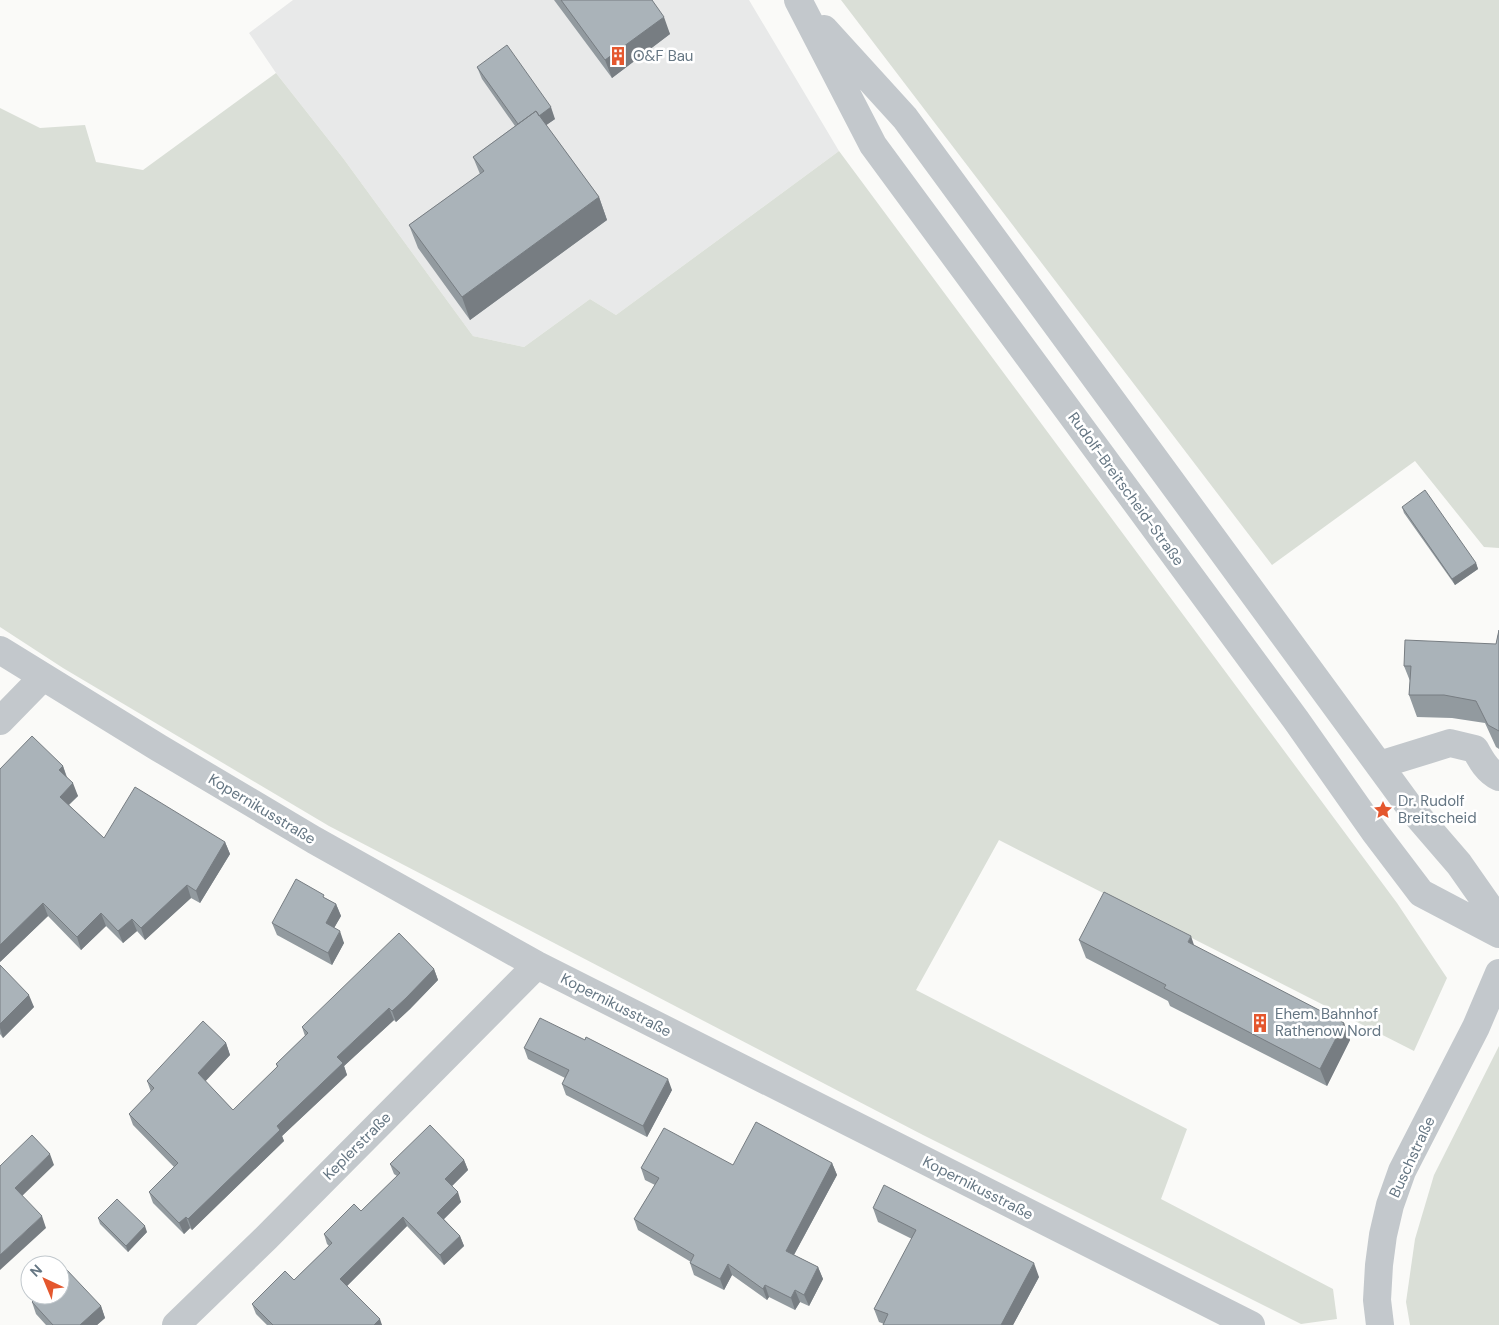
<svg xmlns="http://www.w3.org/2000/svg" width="1499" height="1325" font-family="'DM Sans',sans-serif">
  <rect width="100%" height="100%" fill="#fafaf8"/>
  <path fill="#e8e9e9" d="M293,0h456l90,151 -223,164 -26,-16 -66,48 -51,-11 -130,-178 -67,-85 -27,-40z"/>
  <path fill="#dadfd7" d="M841,0h658v548l-15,-1 -69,-86 -143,104z
    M276,73l67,85 130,178 51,11 66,-48 26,16 223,-164 558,752 50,75 -33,73 -415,-211 -83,150 271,139 -26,70 172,90 4,30 -36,5 -378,-189 -594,-309 -266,-158 -63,-41v-519l40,20 45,-3 11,37 47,8z
    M1499,1046v279h-89l-4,-23 9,-63 19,-64z"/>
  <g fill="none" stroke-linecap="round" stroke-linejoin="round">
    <path stroke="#c3c8cc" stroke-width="28" d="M798,0l75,145 423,575 78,111 47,62 78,41
      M824,29l81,89 504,688 50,58 40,57
      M0,650l159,98 155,92 223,125 714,360
      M0,721l42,-43
      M1379,765l71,-22 25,6c6,11 12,22 24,28
      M176,1325l90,-87 271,-273
      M1380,1325l-3,-25 2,-35 4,-30 7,-30 12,-34 74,-144 23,-54"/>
  </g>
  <path fill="#929a9f" d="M554,0h98l18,34 -58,44z
    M477,67l78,52 -9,6 53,72 8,23 -137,100 -52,-72 -9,-23 71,-51 -7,-17 42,-31 -33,-47z
    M1402,507l74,56 2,6 -23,16 -51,-72z
    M1499,630v119l-3,-2 -11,-24 -33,-5 -35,-1 -8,-22 1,-14 -6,-15 92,-22z
    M63,766l4,11 11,19 -9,9 35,33 121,4 5,12 -30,49 -9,-5 -46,42 -8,-9 -14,12 -17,-17 -25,24 -33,-34 -48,46z
    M325,898l11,6 5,12 -7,12 10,15 -12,22 -55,-30 -5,-12z
    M1079,940l115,6 150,77 6,17 -23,46 -157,-80 -2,-5 -82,-43z
    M0,965l34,42 -31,31 -3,-4z
    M434,969l4,11 -28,29 -14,13 -2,-2 -50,46 3,9 -65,61 2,5 -92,89 -2,-2 -6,6 -31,-31 -4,-11 25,-25 -41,-42 -4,-11 22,-22 -4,-11 79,-38 4,12 -25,26 28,29 44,-43 -1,-3 29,-28 -3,-9z
    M524,1048l148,42 -25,47 -81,-42 -4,-11 3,-6 -37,-19z
    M464,1160l4,10 -16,16 9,16 -17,17 16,17 4,10 -20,19 -37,-39 -60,60 35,39h-115l-11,-11 -4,-10 42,-24 35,-34 -2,-2 -3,-10 37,-23 36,-35 -3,-2 -4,-10z
    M832,1163l5,12 -43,80 24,12 5,12 -14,27 -9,-4 -5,8 -26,-13 -2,3 -35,-25 -8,15 -30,-15 -4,-12 1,-1 -53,-32 -4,-11 21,-34 -10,-5 -4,-12z
    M873,1208l166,69 -26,48h-130l1,-1 -5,-2 -5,-13 38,-70 -34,-17z
    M98,1218l49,14 -19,20 -28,-28z
    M32,1302l69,4 4,12 -8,7h-51l-10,-11z"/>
  <path fill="#777d82" d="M664,17l6,17 -58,44 -7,-18z
    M551,107l4,12 -30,21 -4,-12z
    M599,197l8,23 -137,100 -8,-23z
    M1476,563l2,6 -23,16 -3,-6z
    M63,766l4,13 -8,-9z
    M73,783l5,13 -14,13 -4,-12z
    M225,842l5,12 -30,49 -4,-12z
    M187,885l4,13 -46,42 -4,-12z
    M43,903l5,13 -48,46v-17z
    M336,904l5,12 -11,19 -4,-12z
    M101,913l5,13 -25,24 -4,-13z
    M132,919l5,12 -14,12 -5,-12z
    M340,931l4,12 -12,22 -4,-12z
    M1191,936l6,18 -9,-12z
    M434,969l4,11 -28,29 -14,13 -4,-11z
    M29,995l5,12 -31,31 -3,-10v-4z
    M389,1008l5,12 -50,46 3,9 -65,61 2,5 -92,89 -4,-11 89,-93 60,-69z
    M1344,1023l6,17 -23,46 -7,-17z
    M226,1043l4,12 -28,30 -4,-12z
    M668,1079l4,11 -25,47 -4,-11z
    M50,1154l4,11 -35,34 -4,-11z
    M464,1160l4,10 -19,19 -4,-10z
    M832,1163l5,12 -47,87 -4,-11z
    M458,1192l3,10 -20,20 -4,-9z
    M42,1216l4,12 -46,42v-15z
    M186,1217l4,11 -6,6 -5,-11z
    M403,1217l4,9 -63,63 -4,-10z
    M145,1226l2,6 -19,20 -2,-6z
    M460,1236l4,10 -20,19 -4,-10z
    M1034,1263l5,14 -26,48h-12z
    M728,1264l4,11 -8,15 -4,-11z
    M818,1267l5,12 -14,27 -5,-11z
    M765,1285l4,12 -2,3 -4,-11z
    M795,1290l5,12 -5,8 -4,-12z
    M101,1306l4,12 -8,7h-17z
    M380,1319l2,6h-8z"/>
  <path fill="#aab3b9" stroke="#777d82" d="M561,0h91l12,17 -59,43z
    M507,45l44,62 -12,9 -3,-5 -18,13 -41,-57z
    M536,111l63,86 -137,100 -53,-72 75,-54 -11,-14z
    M1425,490l51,73 -24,16 -50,-72z
    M1499,630v101l-11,-6 -12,-24 -32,-6h-35l2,-29h-7l1,-26 91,4z
    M32,736l31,30 -4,4 14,13 -13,14 44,41 31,-51 90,55 -29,49 -9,-6 -46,43 -9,-9 -14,12 -17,-18 -24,24 -34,-34 -43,42v-176z
    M296,879l28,16 -1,2 13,7 -10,19 14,8 -12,22 -56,-30z
    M1104,892l87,44 -3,6 156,81 -24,46 -156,-81 2,-3 -87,-45z
    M399,933l35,36 -28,29 -14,13 -3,-3 -52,49 6,6 -66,63 3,4 -92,89 -2,-2 -7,6 -30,-31 29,-29 -49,-49 25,-26 -7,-7 56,-60 23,22 -28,30 35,37 45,-44 -2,-2 32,-31 -6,-6z
    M0,965l29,30 -29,29z
    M540,1018l45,22 1,-3 82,42 -25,47 -81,-42 7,-14 -45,-22z
    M756,1122l76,41 -46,88 32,16 -14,28 -9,-5 -4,8 -26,-13 -2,4 -35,-25 -8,15 -30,-16 4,-8 -60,-36 25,-41 -18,-10 23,-40 69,37z
    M430,1125l34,35 -19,19 13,13 -21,21 23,23 -20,19 -37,-38 -63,62 40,40 -6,6h-101l-21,-21 33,-33 9,9 38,-37 -8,-9 30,-30 7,7 39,-38 -10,-9z
    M32,1135l18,19 -35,34 27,28 -42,39v-89z
    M884,1185l150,78 -33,62h-118l5,-11 -14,-5 42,-79 -43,-22z
    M117,1199l28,27 -19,20 -28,-28z
    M66,1269l35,37 -21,19h-27l-21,-23 7,-7h21v-20z"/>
  <defs>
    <g id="building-bare" transform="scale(1.5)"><path d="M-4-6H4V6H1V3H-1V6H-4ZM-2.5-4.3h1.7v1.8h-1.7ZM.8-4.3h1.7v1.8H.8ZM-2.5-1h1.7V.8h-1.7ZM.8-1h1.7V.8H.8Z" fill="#e4572e" stroke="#fff" stroke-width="2.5" paint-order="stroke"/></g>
    <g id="sight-bare" transform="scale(1.5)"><path d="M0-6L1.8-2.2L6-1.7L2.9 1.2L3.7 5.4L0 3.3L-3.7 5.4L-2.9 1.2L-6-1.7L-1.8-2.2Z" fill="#e4572e" stroke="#fff" stroke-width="2.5" paint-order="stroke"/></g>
  </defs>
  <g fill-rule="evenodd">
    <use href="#building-bare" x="618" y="56"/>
    <use href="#sight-bare" x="1383" y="810"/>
    <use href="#building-bare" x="1260" y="1023"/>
  </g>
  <g text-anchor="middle" stroke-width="5" stroke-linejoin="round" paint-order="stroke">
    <g font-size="15" fill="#657683" stroke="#fff" text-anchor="start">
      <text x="633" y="61">O&amp;F Bau</text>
      <text x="1398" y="806">Dr. Rudolf<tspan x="1398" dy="17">Breitscheid</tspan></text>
      <text x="1275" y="1019">Ehem. Bahnhof<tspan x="1275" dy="17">Rathenow Nord</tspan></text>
    </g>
    <g font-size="15" fill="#657683" stroke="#fff">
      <text transform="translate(1126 489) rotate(54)" y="5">Rudolf-Breitscheid-Straße</text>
      <text transform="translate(262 809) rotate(31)" y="5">Kopernikusstraße</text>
      <text transform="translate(616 1005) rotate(27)" y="5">Kopernikusstraße</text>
      <text transform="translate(357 1146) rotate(-45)" y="5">Keplerstraße</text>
      <text transform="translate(1412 1157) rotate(-65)" y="5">Buschstraße</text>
      <text transform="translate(978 1188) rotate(27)" y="5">Kopernikusstraße</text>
    </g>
  </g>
  <g transform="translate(45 1280) rotate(316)"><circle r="24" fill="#ffffff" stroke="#c1c8cd"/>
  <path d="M0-4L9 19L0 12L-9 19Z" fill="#e4572e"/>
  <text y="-8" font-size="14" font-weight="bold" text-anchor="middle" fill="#657683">N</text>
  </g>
</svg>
